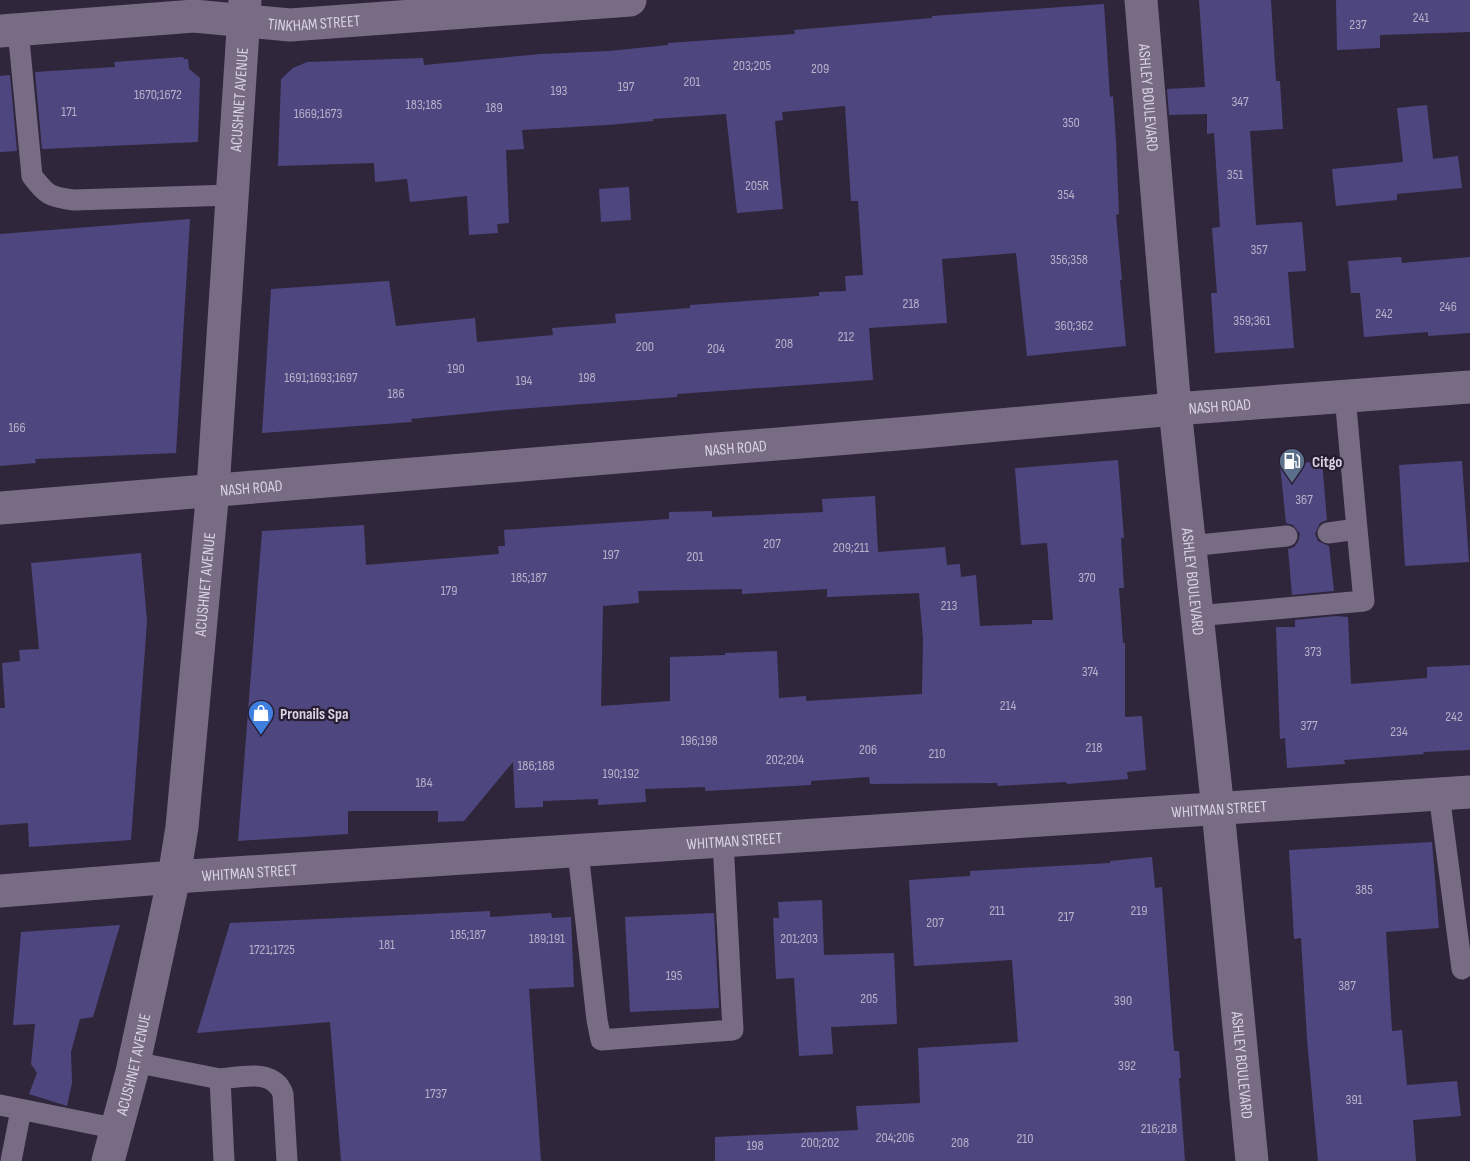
<svg xmlns="http://www.w3.org/2000/svg" width="1470" height="1161" font-family="'Sofia Sans Condensed',sans-serif">
  <rect width="100%" height="100%" fill="#30263b"/>
  <path fill="#4e477f" fill-rule="evenodd" d="M1199,0h72l5,81h4l3,48 -33,2 6,94 46,-3 4,49 -18,1 6,76 -79,5 -4,-60h6l-5,-65 8,-1 -6,-94 -7,1v-20l-38,1 -2,-26 38,-2z
    M1336,0h134v32l-90,3v13l-43,2z
    M1104,4l6,93 3,-1 3,46 3,72 -3,1 6,65h-2l6,66 -99,10 -11,-103 -74,6 5,64 -78,5 4,52 -196,14v3l-172,13 -94,9 1,3 -150,11 9,-144 118,-8 7,45 79,-8 2,24 76,-7 -1,-7 64,-5 -1,-9 75,-6v-3l129,-9v-4l27,-1 -1,-15 18,-1 -5,-74h-7l-6,-95 -63,6 1,8 -8,1 8,88 -46,4 -11,-99 -73,5v2l-46,4 -85,5 2,19 -18,1 3,73 -12,1 1,9 -29,2 -2,-39 -57,6 -3,-23 -32,3 -1,-19 -96,3 3,-87 12,-11 14,-6 116,-4 1,7 117,-11 68,-3 59,-6v-2l127,-9 -1,-4 138,-12v-2z
    M183,57l1,2h4l1,10 11,9 -2,64 -156,7 -7,-77 80,-5 -1,-5z
    M10,75l7,76 -17,1v-76z
    M1427,105l6,54 25,-3 4,32 -65,6v6l-61,6 -4,-37 71,-7 -6,-54z
    M629,187l2,33 -30,2 -2,-33z
    M190,219l-14,234 -141,6 1,4 -36,3v-232z
    M1401,257l1,6 68,-6v76l-42,3v-4l-64,5 -4,-44h-9l-3,-32z
    M1118,460l6,78h-3l3,50h-5l4,55h2v74l17,-1 4,54 -19,2 1,7 -61,5 -1,-2 -68,4 -1,-3 -127,1 -1,-7 -58,4v4l-106,6v-4l-60,2 1,13 -48,3v-6l-55,2v6l-28,1 -2,-46 -49,59 -26,1v-11h-90v23l-110,7 24,-310 102,-6 2,40 133,-11 -1,-8h7l-1,-16 165,-11v-7l43,-1v6l111,-5 -1,-13 53,-3 3,56 67,-5 2,18 13,-1 1,13 15,-2 4,51 52,-2v-4h21l-6,-77 -26,2 -6,-77zM742,589v5l85,-5v8l92,-4 4,46 -1,55 -116,7v-5l-27,2 -2,-47 -52,2v2l-55,2v44l-69,5 2,-100 36,-3 -1,-12z
    M1322,461l5,59 -7,3 -5,11 3,7 11,5 5,45 -42,4 -4,-46 6,-2 4,-5 2,-8 -7,-9 -7,-2 -6,-58z
    M1462,461l7,101 -64,4 -6,-101z
    M141,553l6,68 -16,219 -102,7 -1,-24 -28,2v-117h5l-3,-45 18,-2 -1,-11 20,-1 -8,-86z
    M1336,616l12,1 3,67 76,-6v-11l43,-2v85l-47,2 1,2 -80,6 1,4 -58,4 -2,-30 -5,1 -4,-112h19v-7z
    M1432,842l7,86 -53,4 6,99 10,-1 5,55 50,-4 4,35 -48,4 3,41h-98l-11,-122 -6,-101 -7,1 -5,-89z
    M1152,857l3,31 7,-1 12,164h5l2,27h-2l6,83h-470v-24l143,-7 -2,-24 64,-3 -2,-55 100,-6 -6,-82 -98,6 -5,-86 61,-4v-5l140,-8v-2z
    M822,900l2,55 70,-2 3,71 -66,3 2,27 -34,2 -5,-78 -18,1 -3,-61h6l-1,-16z
    M490,911v6l61,-4 1,5 19,-1 3,70 -45,2 12,172h-200l-11,-139 -133,11 33,-110z
    M714,913l5,95 -89,4 -5,-95z
    M120,925l-27,92 -13,2 -9,33 1,31 -5,23 -38,-12 8,-21 -6,-9 4,-40 -22,1 8,-93z"/>
  <g fill="none" stroke-linecap="round" stroke-linejoin="round">
    <path stroke="#786c85" stroke-width="21" d="M18,29l14,147c15,19 17,21 42,24l158,-5
      M1328,533l29,-4 -12,-133
      M1189,546l98,-10
      M1196,616l168,-15 -7,-72
      M1439,794l23,175
      M578,852l19,168 4,20 132,-10 -10,-188
      M134,1062l86,17 4,82
      M220,1079c22,-2 54,-11 63,15l4,67
      M0,1105l118,24
      M11,1161l10,-51"/>
    <g stroke="#786c85" stroke-width="33">
      <path id="s1" d="M0,31l194,-15 96,9 340,-25"/>
      <path id="s2" d="M0,891l174,-14 1296,-85"/>
    </g>
    <g stroke="#786c85" stroke-width="33">
      <path id="s3" d="M1141,0l34,409 43,401 34,351"/>
      <path id="s4" d="M0,508l922,-76 253,-23 295,-22"/>
      <path id="s5" d="M108,1161l24,-89 42,-195 8,-50 31,-338 32,-489"/>
    </g>
  </g>
  <defs>
    <g id="fuel-pin" transform="scale(1.35)"><path d="M0 17L-7.5 6A9.5 9.5 0 1 1 7.5 6Z" fill="#5c6f8a" stroke="#271c31"/><path d="M-5.5-6h7V0h2V4h1.3V-2.5L3-4.5l.8-.8L6-3V5H2.5V1h-1V6h-7ZM-4.2-4.7v3.2H.2V-4.7Z" fill="#fff"/></g>
    <g id="shop-pin" transform="scale(1.35)"><path d="M0 17L-7.5 6A9.5 9.5 0 1 1 7.5 6Z" fill="#3f7fe0" stroke="#271c31"/><path d="M-5-2.5h2.3a2.7 3.5 0 0 1 5.4 0H5L5.5 6h-11ZM-1.5-2.5h3a1.5 2.3 0 0 0-3 0Z" fill="#fff"/></g>
  </defs>
  <g fill-rule="evenodd">
    <use href="#fuel-pin" x="1292" y="461"/>
    <use href="#shop-pin" x="261" y="713"/>
  </g>
  <g text-anchor="middle" stroke-width="4.5" stroke-linejoin="round" paint-order="stroke">
    <g font-size="14" fill="#b7b0c9">
      <text x="1421" y="22">241</text>
      <text x="1358" y="29">237</text>
      <text x="752" y="70">203;205</text>
      <text x="820" y="73">209</text>
      <text x="692" y="86">201</text>
      <text x="626" y="91">197</text>
      <text x="559" y="95">193</text>
      <text x="158" y="99">1670;1672</text>
      <text x="1240" y="106">347</text>
      <text x="424" y="109">183;185</text>
      <text x="494" y="112">189</text>
      <text x="69" y="116">171</text>
      <text x="318" y="118">1669;1673</text>
      <text x="1071" y="127">350</text>
      <text x="1235" y="179">351</text>
      <text x="757" y="190">205R</text>
      <text x="1066" y="199">354</text>
      <text x="1259" y="254">357</text>
      <text x="1069" y="264">356;358</text>
      <text x="911" y="308">218</text>
      <text x="1448" y="311">246</text>
      <text x="1384" y="318">242</text>
      <text x="1252" y="325">359;361</text>
      <text x="1074" y="330">360;362</text>
      <text x="846" y="341">212</text>
      <text x="784" y="348">208</text>
      <text x="645" y="351">200</text>
      <text x="716" y="353">204</text>
      <text x="456" y="373">190</text>
      <text x="321" y="382">1691;1693;1697</text>
      <text x="587" y="382">198</text>
      <text x="524" y="385">194</text>
      <text x="396" y="398">186</text>
      <text x="17" y="432">166</text>
      <text x="1304" y="504">367</text>
      <text x="772" y="548">207</text>
      <text x="851" y="552">209;211</text>
      <text x="611" y="559">197</text>
      <text x="695" y="561">201</text>
      <text x="529" y="582">185;187</text>
      <text x="1087" y="582">370</text>
      <text x="449" y="595">179</text>
      <text x="949" y="610">213</text>
      <text x="1313" y="656">373</text>
      <text x="1090" y="676">374</text>
      <text x="1008" y="710">214</text>
      <text x="1454" y="721">242</text>
      <text x="1309" y="730">377</text>
      <text x="1399" y="736">234</text>
      <text x="699" y="745">196;198</text>
      <text x="1094" y="752">218</text>
      <text x="868" y="754">206</text>
      <text x="937" y="758">210</text>
      <text x="785" y="764">202;204</text>
      <text x="536" y="770">186;188</text>
      <text x="621" y="778">190;192</text>
      <text x="424" y="787">184</text>
      <text x="1364" y="894">385</text>
      <text x="997" y="915">211</text>
      <text x="1139" y="915">219</text>
      <text x="1066" y="921">217</text>
      <text x="935" y="927">207</text>
      <text x="468" y="939">185;187</text>
      <text x="547" y="943">189;191</text>
      <text x="799" y="943">201;203</text>
      <text x="387" y="949">181</text>
      <text x="272" y="954">1721;1725</text>
      <text x="674" y="980">195</text>
      <text x="1347" y="990">387</text>
      <text x="869" y="1003">205</text>
      <text x="1123" y="1005">390</text>
      <text x="1127" y="1070">392</text>
      <text x="436" y="1098">1737</text>
      <text x="1354" y="1104">391</text>
      <text x="1159" y="1133">216;218</text>
      <text x="895" y="1142">204;206</text>
      <text x="1025" y="1143">210</text>
      <text x="820" y="1147">200;202</text>
      <text x="960" y="1147">208</text>
      <text x="755" y="1150">198</text>
    </g>
    <g font-size="16" fill="#dad3e2" stroke="#271c31">
      <text dy="6" stroke="none"><textPath href="#s1" startOffset="315">TINKHAM STREET</textPath></text>
      <text dy="6" stroke="none"><textPath href="#s3" startOffset="98">ASHLEY BOULEVARD</textPath></text>
      <text dy="6" stroke="none"><textPath href="#s5" startOffset="1072">ACUSHNET AVENUE</textPath></text>
      <text dy="6" stroke="none"><textPath href="#s4" startOffset="1224">NASH ROAD</textPath></text>
      <text dy="6" stroke="none"><textPath href="#s4" startOffset="738">NASH ROAD</textPath></text>
      <text dy="6" stroke="none"><textPath href="#s4" startOffset="252">NASH ROAD</textPath></text>
      <text dy="6" stroke="none"><textPath href="#s3" startOffset="584">ASHLEY BOULEVARD</textPath></text>
      <text dy="6" stroke="none"><textPath href="#s5" startOffset="586">ACUSHNET AVENUE</textPath></text>
      <text dy="6" stroke="none"><textPath href="#s2" startOffset="1222">WHITMAN STREET</textPath></text>
      <text dy="6" stroke="none"><textPath href="#s2" startOffset="736">WHITMAN STREET</textPath></text>
      <text dy="6" stroke="none"><textPath href="#s2" startOffset="250">WHITMAN STREET</textPath></text>
      <text dy="6" stroke="none"><textPath href="#s5" startOffset="100">ACUSHNET AVENUE</textPath></text>
      <text dy="6" stroke="none"><textPath href="#s3" startOffset="1070">ASHLEY BOULEVARD</textPath></text>
    </g>
    <g font-size="16" font-weight="bold" fill="#dad3e2" stroke="#271c31" text-anchor="start">
      <text x="1312" y="467">Citgo</text>
      <text x="280" y="719">Pronails Spa</text>
    </g>
  </g>
</svg>
